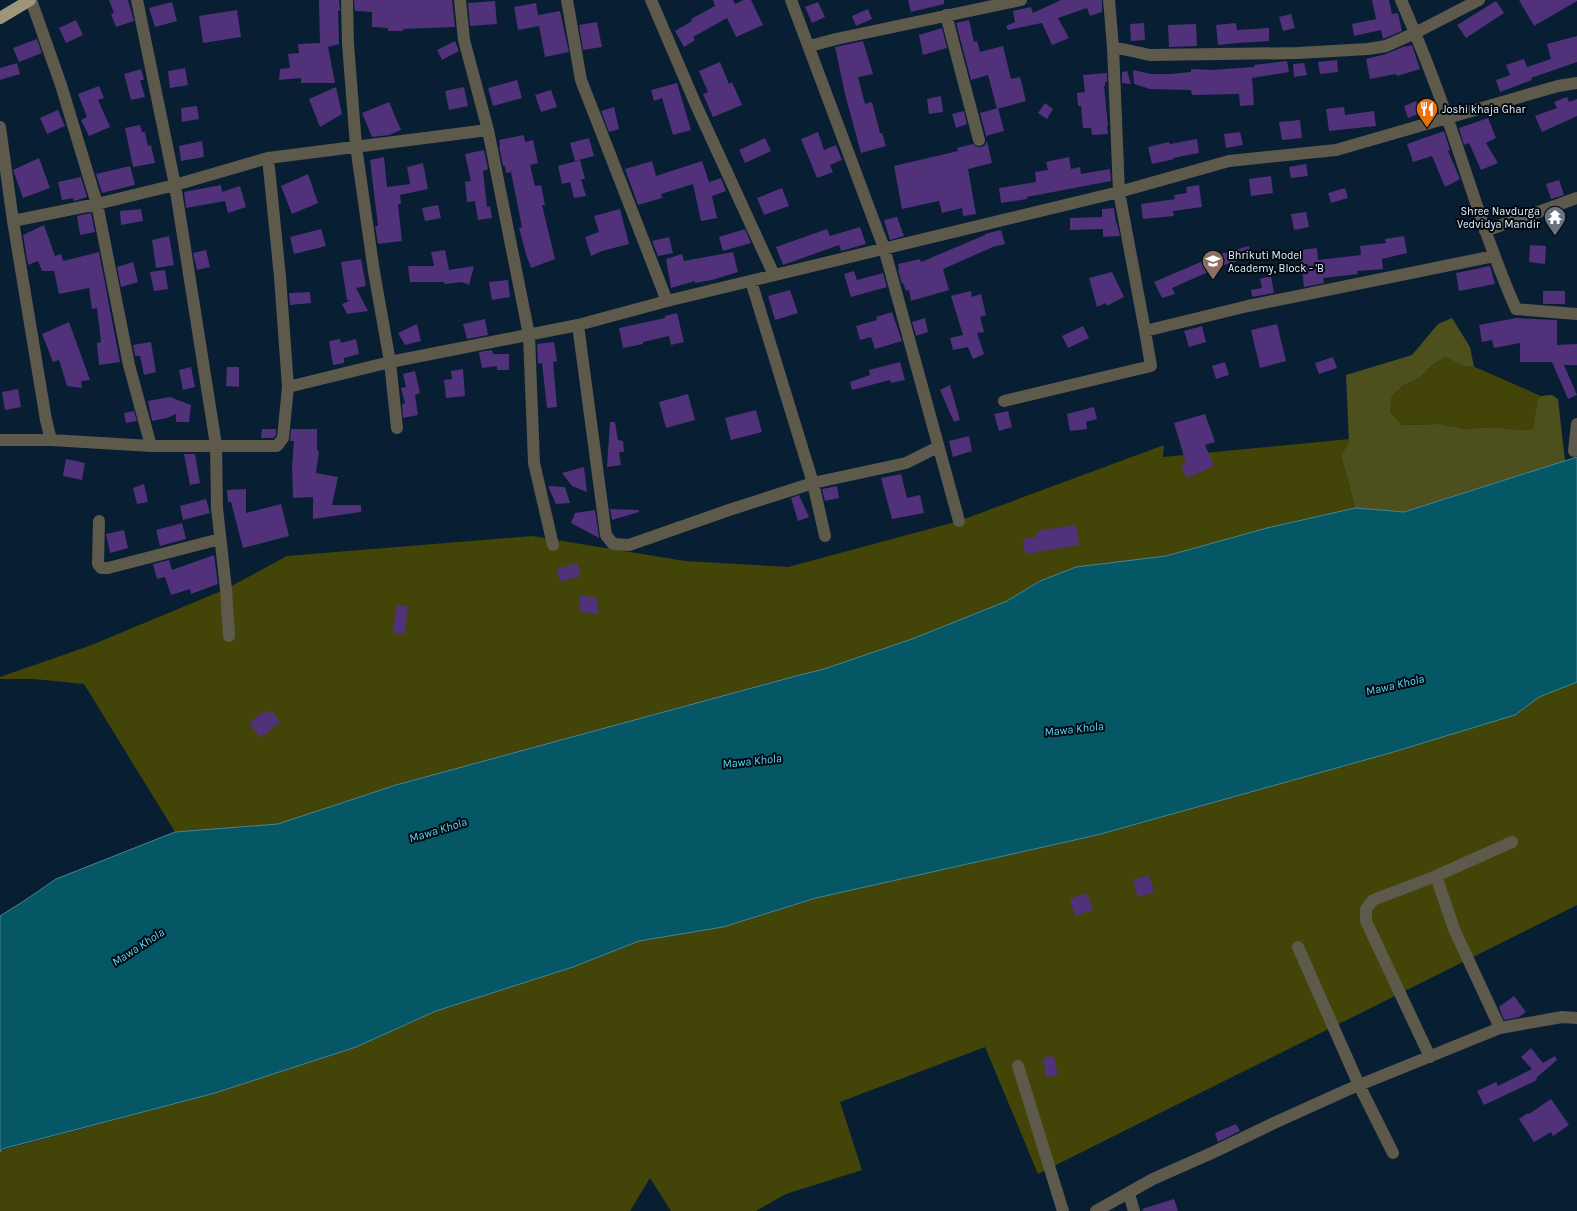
<svg xmlns="http://www.w3.org/2000/svg" width="1577" height="1211" font-family="Karla,sans-serif">
  <rect width="100%" height="100%" fill="#081e32"/>
  <path fill="#424408" d="M1446,357l16,9 13,1 66,29 -4,7 -4,26 -9,1 -34,-3 -25,2 -25,-5 -38,1 -12,-13 2,-16 12,-11 15,-7 15,-14z
    M1349,439v5l-8,11 14,53 -88,20 -101,28 -90,11 -36,14 -33,20 -95,38 -88,30 -28,7 -400,109 -118,39 -103,8 -91,-148 -50,-5h-34v-2l89,-31 137,-57 61,-33 245,-20 153,25 103,6 171,-46 205,-76 -1,12z
    M1577,682v223l-539,269 -53,-127 -145,55 22,68 -76,24 -30,17h-85l-21,-33 -20,33h-630v-59l2,-2 213,-57 141,-46 80,-36 137,-44 66,-26 84,-14 93,-29 281,-63 293,-82 125,-38 24,-18z"/>
  <path fill="#4d4f1c" d="M1452,318l18,29 4,20 -12,-1 -16,-9 -12,7 -15,14 -15,7 -12,11 -2,16 12,13 38,-1 25,5 25,-2 34,3 9,-1 4,-27 4,-6 11,-1 6,4 7,62 -161,51 -49,-4 -14,-53 8,-12 -3,-68 66,-20 26,-31z"/>
  <path fill="#055765" stroke="#488593" d="M1577,457v225l-38,15 -24,18 -125,38 -293,82 -281,63 -93,29 -84,14 -66,26 -137,44 -80,36 -141,46 -213,56 -2,3v-236l24,-15 32,-22 119,-47 103,-8 118,-39 400,-109 28,-7 88,-30 95,-38 33,-20 36,-14 90,-11 101,-28 88,-20 49,4z"/>
  <path fill="#50317a" d="M109,0h19l6,21 -18,6 -5,-13 3,-1z
    M319,0h20l1,11h-2l1,33 -11,3 7,36h-34v-5l-22,2 1,-11 10,-1 -2,-14 11,-1 -1,-9 22,-1z
    M354,0h98l3,27 -52,2v2h-15v-3l-16,-1v-15l-17,-1z
    M713,0h20l2,4 9,-4h7l12,25 -27,12 -9,-19 -34,19 2,3 -11,7 -9,-16 17,-10 -1,-2 24,-13z
    M908,0h36v4l-33,8z
    M1061,0h41v12l-12,4 -3,-8 -29,10 11,20 -17,7 -10,-22 -34,7 -2,-4 9,-4 -2,-11 18,-4 2,6z
    M1372,0h17l3,14 6,-1 4,18 -19,8 -2,-9 -27,6 -2,-12 24,-5z
    M1519,0h58v1l-43,25z
    M495,1l2,23 -27,2 -2,-23z
    M1496,1l8,12 -38,25 -9,-13z
    M172,2l5,19 -22,6 -6,-19z
    M818,2l7,15 -13,6 -7,-16z
    M536,3l2,12 22,-4 9,41 -24,5 -6,-31 -21,4 -4,-23z
    M868,9l4,10 -16,7 -4,-10z
    M237,10l4,27 -38,6 -4,-27z
    M1291,14l4,14 -12,3 -4,-14z
    M76,20l7,15 -17,8 -7,-15z
    M969,20l5,22 3,-1 3,11 23,-6 8,33 9,-2 6,24 -29,8 -9,-34 -17,5 -15,-57z
    M597,22l5,25 -19,3 -4,-25z
    M1144,23l1,17 -14,1 -1,-17z
    M1236,23l1,7 32,-2v13l-31,2 -20,2 -2,-20z
    M1196,24l1,22 -28,1 -1,-22z
    M942,28l5,20 -24,7 -4,-20z
    M1577,36v26l-46,16 1,2 -32,12 -4,-12 14,-5 -4,-10 18,-6 3,8 24,-8 -4,-15z
    M37,39l5,14 -23,9 -6,-14z
    M455,41l4,10 -17,9 -5,-10z
    M863,41l10,33 -15,3 7,27 7,-2 8,31h2l4,13 -25,7 -16,-59 -10,-47z
    M1412,45l8,24 -23,7 -1,-2 -26,5 -4,-20 20,-5 19,-8v1z
    M1337,60l1,12 -18,2 -2,-12z
    M1287,61l2,11 -37,6 2,27 -14,1 -1,-12 -47,1 -1,-5 -41,-1 -16,-5 -1,-14 18,4h19l21,-2v-3l20,1 43,-3v-2z
    M720,62l9,22 3,-2 10,23 -29,12 -10,-23 5,-2 -9,-21z
    M17,63l3,11 -20,6v-12z
    M1304,63l3,12 -13,2 -1,-13z
    M185,68l3,17 -18,3 -2,-17z
    M141,69l3,11h-4l5,17 -14,3 -7,-26z
    M1127,71l4,13 -9,-1v-11z
    M1107,73v9h-2v4h-1l4,40h-1l1,8 -16,1 -1,-7h-8l-2,-22h-3l-1,-13 8,-1 -2,-17z
    M517,80l5,18 -29,8 -5,-18z
    M677,83l14,47 -18,5 -11,-37 -8,3 -3,-11z
    M99,86l5,12 -6,2 12,27 -21,9 -8,-16 6,-3 -9,-23z
    M336,87l6,27 -22,13 -11,-28z
    M464,87l4,19 -19,4 -4,-19z
    M551,90l6,17 -16,5 -6,-17z
    M941,96l2,16 -14,2 -2,-15z
    M1567,97l2,5 8,-3v17l-35,16 -7,-16 22,-8 -3,-6z
    M1416,101l5,12 -13,5 -4,-12z
    M389,102l12,28 -12,5 -17,2 -10,-24z
    M1045,103l8,6 -6,10 -9,-6z
    M197,106l2,13 -17,3 -1,-14z
    M614,107l5,22 -10,3 -8,-21z
    M1344,107l1,8 29,-4 2,15 -47,5 -3,-22z
    M998,108l6,23 -18,5 -6,-23z
    M58,110l7,16 -18,8 -7,-16z
    M964,111l3,13 -11,4 -4,-14z
    M1488,118l8,20 -10,5 12,20 -17,7 -12,-27 -5,2 -5,-17z
    M1300,120l2,18 -20,2 -3,-18z
    M140,125l2,7h3l3,14 3,-1 4,18 -22,4 -8,-39z
    M1444,131l6,19 -2,1 12,28 -15,8 -13,-31 -19,6 -6,-18z
    M818,132l6,18 12,-5 6,15 -12,5 3,7 -16,6 -16,-39z
    M1240,132l3,13 -17,3 -2,-14z
    M524,135l1,7 8,-2 5,23 -8,2 5,21 6,-1 4,20h-3l13,54 -24,9 -5,-14 -7,-26 3,-1 -11,-55 -5,1 -1,-7h-2l-4,-20h1l-1,-6z
    M589,138l5,18 -19,5 -5,-18z
    M765,138l6,13 -26,12 -6,-13z
    M1197,139l2,14 -26,5 1,1 -22,5 -4,-17 21,-5 1,2z
    M202,141l2,16 -23,4 -2,-15z
    M987,141l5,22 -24,6 8,45 -13,2 -1,-8 -20,5 -3,-12 -37,8 -8,-43 64,-15 -1,-3 16,-4 4,3h4l4,-2z
    M484,150l4,19 -5,2 4,36 3,-1 2,12 -14,2 -3,-19 -8,1 -2,-20 6,-1 -6,-27z
    M384,157l3,30 23,-3 -3,-17 16,-4 5,26 -28,6 1,9h-3l4,37 -24,3 -3,-18h3l-8,-66z
    M1069,157l2,12 9,-2 1,7 29,-5 1,12 -84,16v2l-26,4 -2,-15 37,-6 -1,-10 13,-2 -2,-8z
    M39,158l11,30 -27,10 -10,-28z
    M580,160l5,19h-4l5,17 -12,2 -4,-16 -8,2 -4,-18z
    M652,161l4,15 46,-15 7,21 12,-4 5,13 -14,5 5,22 -16,3 -8,-37 -32,10 1,4 -24,7 -13,-36z
    M1306,164l2,12 -17,2 -2,-11z
    M130,166l5,19 -33,8 -6,-19z
    M308,174l10,29 -26,11 -11,-28z
    M1271,176l2,17 -22,3 -2,-17z
    M81,177l6,20 -13,4 -1,-3 -11,2 -4,-18z
    M1559,180l5,15 -13,4 -5,-15z
    M221,185l1,7 18,-6 6,21 -18,6 -3,-12 -39,7 -2,-16z
    M1199,185l3,22 -29,4 1,5 -31,3 -2,-15 34,-5 -1,-4 13,-2 -1,-6z
    M782,188l7,18 -25,9 -7,-17z
    M1345,188l3,10 -17,5 -3,-10z
    M438,205l3,13 -16,3 -3,-13z
    M1114,208l2,15h1l3,13 -17,1v-8l-33,1v-12l32,-1v-8z
    M141,209l2,12 -22,4 -1,-14z
    M620,209l9,35 -27,7 -11,5 -6,-19 14,-5 -5,-16z
    M1306,212l3,15 -15,3 -3,-16z
    M91,213l4,19 -15,3 -3,-19z
    M897,217l7,19 -14,4 -6,-20z
    M44,225l11,31 6,-2 2,7 36,-9 21,110 -21,3 -2,-22 4,-1 -4,-34 -5,1 -3,-21 -30,6 -5,-23h-12l-4,-10 -10,4 -5,-30z
    M860,227l6,17 -25,7 -2,-6 -56,20 -7,-18 51,-18 3,7z
    M321,229l5,17 -32,8 -4,-17z
    M745,229l6,14 -28,8 -4,-14z
    M1001,230l4,14 -12,3 -50,22 6,21 -38,11 -2,-11 -3,1 -3,-8 -1,1 -4,-14 1,-1 -1,-5 22,-5 1,3 64,-27v-1z
    M169,236l5,29 -18,3 -4,-28z
    M1404,236l3,17 -25,6 1,10 -26,2 1,3 -35,4 1,5 -20,4 -4,-37 17,-2 1,12 43,-5 -1,-9 26,-3 -1,-4z
    M669,237l4,16 -15,3 -6,-15z
    M1530,245l16,1 -1,18 -16,-2z
    M1249,246l3,11 -28,8 -52,23 3,6 -13,4 -8,-16 63,-27z
    M206,250l4,17 -13,3 -4,-17z
    M445,250l4,20 25,-4 -5,19 -7,-3 -17,2 -1,-2h-34l-2,-16h26l-3,-14z
    M733,252l5,20 -26,8 -17,3v-2l-24,7 -5,-29 16,-5 2,7z
    M361,259l5,27 -10,2 12,23 -21,3 -5,-10 9,-4h-4l-6,-38z
    M133,262l5,20 -17,5 -4,-20z
    M1490,266l5,18 -36,7 -3,-18z
    M165,270l3,19 -14,2 -4,-19z
    M854,271l3,9 26,-7 4,14 -36,10 -7,-23z
    M1112,272l12,25 -17,9 -1,-3 -9,4 -8,-29z
    M1271,276l3,17 -22,4 -1,-7 11,-2 -2,-9z
    M508,280l2,17 -18,3 -3,-18z
    M790,290l8,23 -23,7 -7,-24z
    M971,291l1,6 9,-3 5,21 -6,2 4,15 -7,1 7,21 -11,5 -5,-12 -15,3 -3,-12 13,-3 -12,-39z
    M1543,291h22v13h-22z
    M310,292l1,11 -21,2 -1,-12z
    M892,312l10,29 -27,8 -4,-12 -11,3 -4,-14 21,-6 -1,-3z
    M677,313l7,29 -13,3 -2,-9 -26,6v2l-20,4 -4,-20 46,-10v-2z
    M925,318l3,14 -12,4 -4,-14z
    M1516,318l41,2v25l20,-1v21h-13l13,30 -9,4 -16,-37h-32v-19l-26,5 -2,-8 -10,2 -3,-17z
    M485,319l3,16 -21,4 -4,-15z
    M69,322l21,58 -9,1 1,7 -15,-2 -8,-26 -6,2 -11,-28z
    M417,324l4,17 -16,4 -7,-12z
    M1277,324l9,37 -26,7 -9,-38z
    M1083,326l6,12 -21,10 -6,-12z
    M1202,326l4,16 -17,5 -5,-16z
    M340,339l1,4 15,-4 3,15 -15,4v5l-11,2 -4,-24z
    M151,342l5,30 -12,3 -4,-19h-5l-2,-11z
    M554,342l3,19 -4,1 4,45 -10,1 -5,-45 -4,1 -1,-20z
    M492,350l1,4h16v16h-12v-4l-15,2 -3,-16z
    M1333,357l4,11 -18,6 -4,-11z
    M900,362l5,18 -14,3 -1,-3 -38,10 -2,-8 20,-7 -1,-5z
    M1225,362l4,13 -13,4 -4,-13z
    M191,367l4,20 -12,3 -4,-20z
    M227,367h12v20l-13,-1z
    M463,369l2,27 -19,2 -2,-18 8,-1 -1,-8z
    M415,371l5,22 -5,2 3,20 -15,3 -1,-14 3,-1 -4,-15 5,-1 -3,-13z
    M950,385l10,35 -6,2 -14,-32z
    M18,389l3,18 -16,3 -3,-18z
    M688,394l7,26 -29,8 -7,-26z
    M170,397l21,8 -2,17h-13v-8l-9,4 -15,3 -4,-20z
    M1094,407l3,12 -11,3 1,7 -17,2 -3,-17z
    M756,410l6,22 -31,8 -6,-22z
    M134,411l3,10 -11,2 -2,-10z
    M1008,411l4,16 -13,4 -5,-17z
    M1205,414l10,28 -10,3 9,21 -27,12 -6,-12 5,-3 -12,-40z
    M610,422h5l3,18 5,1 1,11h-5l2,13 -14,2z
    M262,429h14v6l-3,3h-12z
    M291,429h26v21l2,1 -3,22 22,4 -6,28h29v7l-48,7v-22l-20,1 -1,-31 2,-26h-4z
    M969,436l3,15 -19,6 -4,-16z
    M184,454h11l5,29 -10,2z
    M66,459l19,4 -3,17 -19,-4z
    M584,467l3,25 -15,-6 -10,-13z
    M901,474l6,24 13,-3 4,18 -32,6 -11,-41z
    M144,484l4,18 -11,2 -4,-16z
    M548,486l17,1 5,16 -14,1z
    M837,486l2,12 -14,3 -3,-12z
    M246,489v24l35,-9 8,32 -46,12 -12,-46h-3l-1,-12z
    M799,495l10,22 -11,4 -7,-23z
    M206,499l4,14 -27,7 -3,-14z
    M610,509l29,1v2l-27,8z
    M595,510l4,26v2l-28,-15 4,-10z
    M182,523l4,16 -26,7 -4,-16z
    M1076,525l3,20 -54,9 -2,-15 14,-2 -1,-6z
    M124,530l4,18 -18,5 -4,-19z
    M214,555l4,29 -27,10 -1,-5 -19,6 -6,-18 -8,2 -4,-15 16,-4 3,10z
    M577,563l3,8v5l-19,6 -5,-13z
    M580,595l17,3 2,16 -20,-2z
    M396,605l12,1 -3,28 -12,-1z
    M266,710l3,4 3,-3 8,11 -20,16 -11,-15z
    M1149,875l5,17 -16,5 -5,-17z
    M1087,893l6,17 -18,6 -5,-17z
    M1514,996l12,16 -7,5 -15,3 -5,-13z
    M1531,1048l12,15 12,-7 2,4 -21,18 1,2 -53,25 -7,-14 19,-9 2,4 34,-17 -11,-12z
    M1054,1056l4,19 -12,2 -3,-19z
    M1551,1099l18,26 -16,11 -2,-4 -17,10 -15,-23 9,-6 1,1z
    M1236,1124l4,7 -22,11 -3,-9z
    M1174,1199l4,12h-35l-1,-2z"/>
  <g fill="none" stroke-linecap="round" stroke-linejoin="round">
    <path stroke="#5d594b" stroke-width="12" d="M31,0l30,85 36,119 78,-19 93,-27 220,-28
      M137,0l38,185 41,260 1,63 9,81 3,47
      M347,0l1,44 8,102 18,126 16,90 7,66
      M460,0l4,40 24,90 41,205 5,128 19,82
      M567,0l14,80 86,221
      M651,0l45,105 78,170
      M791,0l93,248 75,273
      M1109,0l4,47 6,145 26,139 103,-25 246,-50
      M1401,0c17,39 33,79 47,120 22,63 41,128 68,189l61,5
      M946,15l33,125
      M810,46l26,-7 185,-39
      M1113,47l37,8 148,-2 70,-4 18,-3 29,-13 64,-33
      M0,127l13,94
      M1485,231l92,-33
      M751,281l62,202 93,-20 32,-16
      M578,325l28,210 7,9 16,1 100,-35 84,-27 12,53
      M288,387l102,-25 188,-37 89,-24 452,-109 110,-31 107,-11 222,-64 19,-3
      M1004,401l147,-35 -6,-35
      M0,440h51l100,6h126l6,-8 5,-51 -8,-110 -12,-119
      M51,440l-5,-20 -33,-199 84,-17 32,161 22,81
      M1574,451l3,-27
      M99,521l-1,43 3,4h7l112,-29
      M1436,876l18,53 46,99
      M1298,947l61,138 34,68
      M1430,1057l-64,-136v-12l7,-9 63,-24 76,-34
      M1018,1066l45,145
      M1129,1194l5,17
      M1096,1211l57,-32 61,-27 60,-29 73,-33 153,-62 62,-11 15,1"/>
    <path stroke="#9e957a" stroke-width="12" d="M0,18l30,-18"/>
  </g>
  <defs>
    <g id="restaurant-pin" transform="scale(1.15)"><path d="M0 17L-7.5 6A9.5 9.5 0 1 1 7.5 6Z" fill="#e8710a" stroke="#020810"/><path d="M-5-6h1v4h1v-4h1v4h1v-4h1v5L-1.5 .5V6h-2V.5L-5-1ZM5-6V6H3V1.5H1.5Q1.5-4 5-6Z" fill="#fff"/></g>
    <g id="temple-pin" transform="scale(1.15)"><path d="M0 17L-7.5 6A9.5 9.5 0 1 1 7.5 6Z" fill="#6b7280" stroke="#020810"/><path d="M0-6L5-2H3V0L6.5 2.5H4V6H1.5V3h-3V6H-4V2.5H-6.5L-3 0V-2H-5Z" fill="#fff"/></g>
    <g id="school-pin" transform="scale(1.15)"><path d="M0 17L-7.5 6A9.5 9.5 0 1 1 7.5 6Z" fill="#8d6e63" stroke="#020810"/><path d="M0-5L7-2L0 1L-7-2ZM-4 1L0 2.5L4 1V4Q0 6-4 4Z" fill="#fff"/></g>
  </defs>
  <g fill-rule="evenodd">
    <use href="#restaurant-pin" x="1427" y="109"/>
    <use href="#temple-pin" x="1555" y="217"/>
    <use href="#school-pin" x="1213" y="261"/>
  </g>
  <g text-anchor="middle" stroke-width="4" stroke-linejoin="round" paint-order="stroke">
    <g font-size="11" fill="#e3f1ff" stroke="#020810" text-anchor="start">
      <text x="1442" y="113">Joshi khaja Ghar</text>
      <text x="1540" y="215" text-anchor="end">Shree Navdurga<tspan x="1540" dy="13">Vedvidya Mandir</tspan></text>
      <text x="1228" y="259">Bhrikuti Model<tspan x="1228" dy="13">Academy, Block - 'B</tspan></text>
    </g>
    <g font-size="12" font-style="italic" fill="#58dcf9" stroke="#020810">
      <text transform="translate(1395 685) rotate(-13)" y="4">Mawa Khola</text>
      <text transform="translate(1074 729) rotate(-6)" y="4">Mawa Khola</text>
      <text transform="translate(752 761) rotate(-6)" y="4">Mawa Khola</text>
      <text transform="translate(438 830) rotate(-17)" y="4">Mawa Khola</text>
      <text transform="translate(138 947) rotate(-33)" y="4">Mawa Khola</text>
    </g>
  </g>
</svg>
